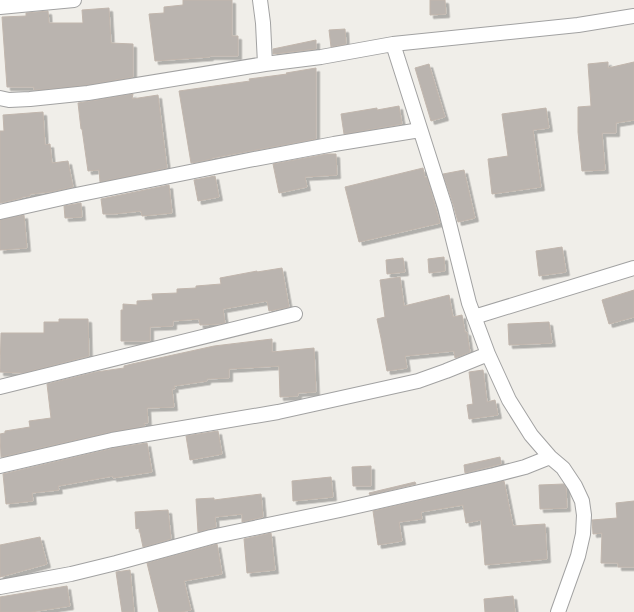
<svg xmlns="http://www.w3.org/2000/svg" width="634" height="612" font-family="Commissioner,sans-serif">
  <defs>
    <filter id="shadow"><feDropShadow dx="3.5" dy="3.5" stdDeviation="0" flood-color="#0004"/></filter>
  </defs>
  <rect width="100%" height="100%" fill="#f0eee9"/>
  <path fill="#bab4af" stroke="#c1b6ad" filter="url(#shadow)" d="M183,0h49v36h6v20h-28v1l-55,4 -6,-47 15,-1v-6l19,-2z
    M430,0h15l1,14 -16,1z
    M109,8l2,35 22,1v33l-46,8 -49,5h-4v-3h-27l-5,-70 24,-1v-3l22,-2 1,12h34l-1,-13z
    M345,29l1,15 -15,3 -2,-17z
    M316,40v9l-43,5v-5z
    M608,62v6l26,-6v58l-18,3v10h-14l3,37 -23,1 -4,-39v-25l13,-1 -3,-42z
    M429,64l16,53 -14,4 -16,-53z
    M316,68v71l-104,19v1l-21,4 -12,-72 71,-10 -1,-2 38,-5 -1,-1z
    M133,94l-1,5 26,-4 9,73 -67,14 -1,-12 -11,1 -6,-42h-1l-3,-26z
    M399,106l3,18 -58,10 -3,-20 36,-6v2z
    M546,108l3,20 -16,2 8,57 -49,7 -4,-35 20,-3 -6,-42z
    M43,112l2,33 5,-1 2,19 16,-2 5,26 -23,5 -20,2v2l-8,1v1l-22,5v-72h4l-1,-16z
    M327,154h9l1,21 -32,2 2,10 -28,6 -6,-29z
    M423,168l2,10 2,-1 13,46 -81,19 -14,-55z
    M464,170l11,48 -17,4 -5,-18 -10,-30z
    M215,176l4,21 -21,4 -4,-21z
    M169,185l3,28 -30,3 -1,-5 -27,3h-11l-2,-15z
    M81,203l1,14 -17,1 -1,-12z
    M24,215l3,33 -27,2v-30z
    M562,247l4,25 -27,4 -3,-25z
    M444,257l1,14 -16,2 -1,-14z
    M403,258l2,14 -18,2 -1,-14z
    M282,268l7,39 -20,4 -2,-10 -44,8 2,14 -6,1 -19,1 -1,-6 -26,2v5l-23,1v14h-29v-31h2v-6l14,1v-4l16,-1 -1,-6 25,-1v-4l19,-1v-2l25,-2 -1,-6 37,-7v1z
    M400,277l4,29 45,-11 4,22 9,-2 3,17h2l3,20 -15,6 -1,-7 -49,5 2,12 -20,3 -6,-33 -4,-19 8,-2 -5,-37z
    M634,290v27l-25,7 -7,-24z
    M59,319h29l1,37 -66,17 -23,-1 1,-39h43v-11h15z
    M549,322l3,21 -43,2 -1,-21z
    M272,339v13l42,-4 2,44 -18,1v3l-18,1 -1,-31 -50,3v9l-22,1v2l-33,5 1,3h-3l2,18 -27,1 1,15h-4l1,3 -35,6 -109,25 -1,-23 5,-1v-2l25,-4 -1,-6 22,-3 -4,-34 49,-12 28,-4v-2l8,-2 82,-18z
    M483,370l4,32 8,-2 3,15 -29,4 -2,-14 6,-1 -4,-32z
    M218,431l4,23 -32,6 -4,-24z
    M147,443l5,29 -39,6v-2l-55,10 1,4 -27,3 1,8 -27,3 -3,-30 111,-26z
    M500,457l1,7 -36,9 -1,-8z
    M371,466v20h-18l-1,-19z
    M331,477l2,20 -40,4 -1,-20z
    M504,481l9,45 32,-2 2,35 -62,6 -4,-45 -15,3 -3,-18 -42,7 1,7 -23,3 3,19 -24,4 -5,-34z
    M415,482l1,2 -46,11 -1,-2z
    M564,484l2,3 1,21 -27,1 -1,-24z
    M261,494l2,23 -21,5v-8l-27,3 1,10 -18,5 -2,-33 18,-1v2z
    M634,501v66h-16v-4h-17l1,-30 -9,1 -1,-14 25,-2 -1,-15z
    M168,510l3,29 -28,8 -4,-19 -3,1 -1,-17z
    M271,533l4,37 -28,3 -3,-34z
    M40,537l7,27 -47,13v-32z
    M217,544l5,30 -38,7 7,29 -10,2h-22l-12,-49z
    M130,570l4,42h-12l-6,-40z
    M67,586l3,20 -39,6h-31v-15z
    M513,596l2,16h-30l-1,-13z"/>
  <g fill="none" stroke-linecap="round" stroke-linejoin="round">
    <g stroke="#a2a2a2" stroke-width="16">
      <path id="street" d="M260,0l3,23 2,41
        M0,7l74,-7
        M393,44l52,163 24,96 19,51 21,46 22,35 19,22 13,11 12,18 7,15 2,14 -1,19 -5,22 -20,56
        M0,98l9,2 21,-1 58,-6 177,-29 56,-7 72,-13 185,-19 56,-9
        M0,212l71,-16 178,-36 85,-16 86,-14
        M474,317l160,-49
        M0,387l295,-73
        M0,466l112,-26 166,-28 140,-31 28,-10 42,-17
        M0,587l71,-13 45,-11 95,-26 129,-27 154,-35 31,-8 25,-10"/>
    </g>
    <use href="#street" stroke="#fff" stroke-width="14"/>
  </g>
</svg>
